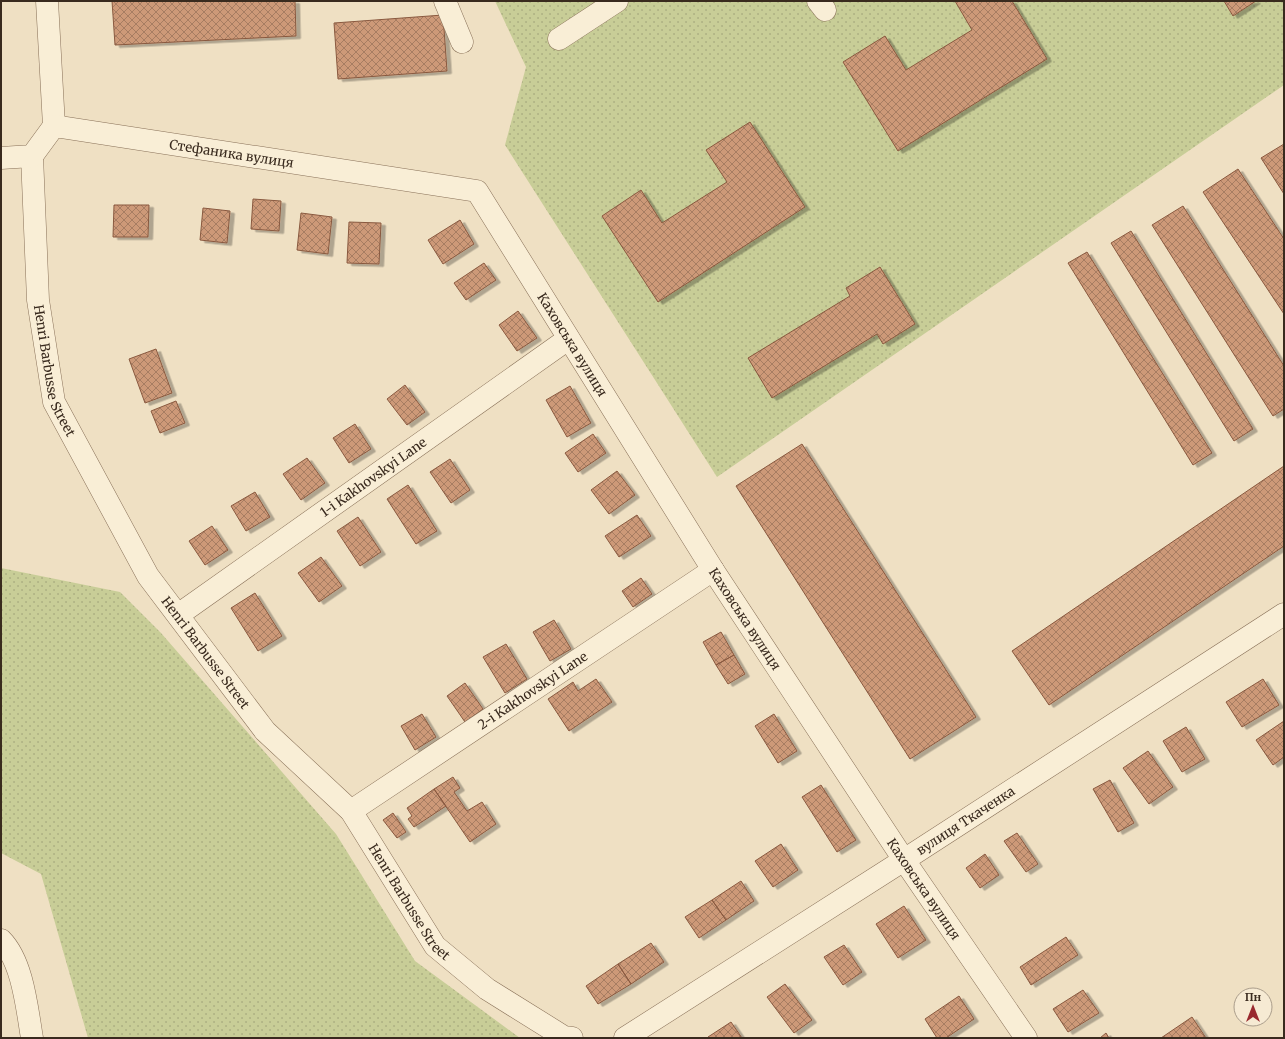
<svg xmlns="http://www.w3.org/2000/svg" width="1285" height="1039" font-family="Merriweather,serif">
  <defs>
    <pattern id="grass-dots" width="8" height="8" patternUnits="userSpaceOnUse"><rect width="8" height="8" fill="#c8cd97"/><path d="M2 2h.1M6 6h.1" fill="none" stroke="#adb082" stroke-width="1.8" stroke-linecap="round"/></pattern>
    <pattern id="building-cross-hatch" width="8" height="8" patternUnits="userSpaceOnUse"><rect width="8" height="8" fill="#cd9978"/><path d="M0 0l8 8M0 8l8-8" fill="none" stroke="#a77d62"/></pattern>
    <filter id="shadow"><feDropShadow dx="4.5" dy="2.5" stdDeviation="0" flood-color="#0004"/></filter>
  </defs>
  <rect width="100%" height="100%" fill="#efe0c3"/>
  <path fill="url(#grass-dots)" d="M495,1h789v84l-567,392 -212,-332 21,-78z
    M1,568l119,24 41,41 175,201 79,127 105,77h-432l-47,-164 -40,-21z"/>
  <path fill="url(#building-cross-hatch)" stroke="#89593f" filter="url(#shadow)" d="M112,1h183l1,35 -181,9z
    M955,1h57l35,58 -149,92 -55,-89 42,-26 21,34 66,-40z
    M1224,1h32l-23,15z
    M443,15l4,56 -109,8 -4,-56z
    M750,122l55,85 -147,95 -56,-86 39,-26 21,33 65,-41 -21,-32z
    M1284,144v50l-23,-36z
    M1238,169l46,70v75l-81,-122z
    M253,199l28,2 -2,30 -28,-2z
    M114,205h35l-1,32h-35z
    M1183,206l101,160v43l-11,7 -121,-191z
    M203,208l27,3 -3,32 -27,-3z
    M301,213l31,4 -4,37 -31,-4z
    M460,220l14,24 -31,20 -15,-24z
    M349,222l32,1 -2,41 -32,-1z
    M1131,231l122,198 -19,12 -123,-198z
    M1087,252l125,201 -19,12 -125,-202z
    M484,263l12,17 -30,20 -12,-17z
    M880,267l35,57 -32,20 -6,-10 -105,64 -24,-40 102,-62 -4,-8z
    M518,311l19,27 -20,13 -18,-26z
    M156,349l16,44 -27,10 -16,-44z
    M405,385l20,27 -18,13 -20,-26z
    M570,386l21,37 -24,14 -21,-37z
    M176,401l9,22 -25,10 -9,-22z
    M355,424l16,25 -22,14 -16,-25z
    M593,434l13,19 -28,19 -13,-19z
    M802,444l174,273 -66,42 -174,-273z
    M307,458l18,25 -24,17 -18,-26z
    M450,459l20,31 -19,13 -21,-31z
    M1284,466v80l-235,159 -37,-54z
    M617,471l18,24 -26,19 -18,-24z
    M408,485l29,46 -21,13 -29,-45z
    M255,492l15,25 -24,14 -15,-25z
    M637,515l14,21 -32,21 -14,-21z
    M358,517l23,35 -21,14 -23,-35z
    M212,526l16,24 -23,15 -16,-24z
    M321,557l21,29 -23,16 -21,-29z
    M641,578l11,16 -19,13 -11,-16z
    M255,593l27,43 -24,15 -27,-43z
    M554,620l17,29 -21,12 -17,-29z
    M721,632l13,23 -18,10 -13,-23z
    M506,644l21,35 -22,14 -22,-36z
    M734,655l11,19 -17,10 -12,-19z
    M596,679l16,23 -43,29 -21,-32 25,-17 5,9z
    M1263,679l16,26 -37,22 -16,-25z
    M465,683l18,26 -18,13 -18,-26z
    M422,714l14,23 -21,13 -14,-24z
    M774,714l23,37 -19,12 -23,-37z
    M1284,721v36l-11,8 -17,-25z
    M1186,727l19,32 -23,13 -19,-31z
    M1148,751l25,36 -24,17 -26,-36z
    M453,777l7,11 -6,4 13,19 15,-9 14,22 -26,18 -36,-53z
    M1110,780l24,43 -16,9 -25,-43z
    M821,785l35,55 -19,12 -35,-55z
    M434,789l12,17 -32,21 -6,-8 4,-3 -5,-8z
    M393,813l13,19 -9,6 -14,-18z
    M1017,833l21,31 -12,8 -22,-31z
    M781,844l17,26 -25,17 -18,-26z
    M985,854l14,21 -19,13 -14,-20z
    M741,881l13,20 -28,19 -14,-20z
    M712,900l14,20 -27,18 -14,-21z
    M904,906l22,34 -28,18 -22,-34z
    M1066,937l12,18 -47,30 -11,-18z
    M651,943l13,19 -33,22 -13,-20z
    M844,945l18,27 -19,13 -19,-28z
    M618,964l13,20 -33,20 -12,-18z
    M785,984l27,36 -18,13 -27,-36z
    M1083,990l16,23 -31,19 -15,-23z
    M959,996l15,23 -28,19h-9l-12,-19z
    M1192,1017l14,21h-45z
    M731,1022l11,16h-34v-1z
    M1106,1033l3,5h-9z"/>
  <g fill="none" stroke-linecap="round" stroke-linejoin="round">
    <g stroke="#897159" stroke-width="23">
      <g id="minor">
        <path d="M47,1l7,125"/>
        <path d="M445,1l17,41"/>
        <path d="M818,1l7,9"/>
        <path d="M559,39l58,-38"/>
        <path id="s1" d="M32,156l6,144 16,102 94,174 117,155 86,80 84,135 52,43 77,48 8,1"/>
        <path id="s2" d="M1,158l31,-2 22,-30 423,65 236,379 191,290 122,178"/>
        <path id="s3" d="M178,615l390,-276"/>
        <path id="s4" d="M351,811l362,-241"/>
        <path d="M1,940c22,22 26,69 31,98"/>
        <path id="s5" d="M625,1038l279,-178 380,-246"/>
      </g>
    </g>
    <use href="#minor" stroke="#f9eed6" stroke-width="22"/>
  </g>
  <g text-anchor="middle" stroke-width="3" stroke-linejoin="round" paint-order="stroke">
    <g font-size="13" fill="#392a1e" stroke="#f6ead3">
      <text dy="5" stroke="none"><textPath href="#s2" startOffset="248">Стефаника вулиця</textPath></text>
      <text dy="5" stroke="none"><textPath href="#s2" startOffset="677">Каховська вулиця</textPath></text>
      <text dy="5" stroke="none"><textPath href="#s1" startOffset="217">Henri Barbusse Street</textPath></text>
      <text dy="5" stroke="none"><textPath href="#s3" startOffset="239">1-i Kakhovskyi Lane</textPath></text>
      <text dy="5" stroke="none"><textPath href="#s2" startOffset="1001">Каховська вулиця</textPath></text>
      <text dy="5" stroke="none"><textPath href="#s1" startOffset="541">Henri Barbusse Street</textPath></text>
      <text dy="5" stroke="none"><textPath href="#s4" startOffset="218">2-i Kakhovskyi Lane</textPath></text>
      <text dy="5" stroke="none"><textPath href="#s5" startOffset="404">вулиця Ткаченка</textPath></text>
      <text dy="5" stroke="none"><textPath href="#s2" startOffset="1325">Каховська вулиця</textPath></text>
      <text dy="5" stroke="none"><textPath href="#s1" startOffset="865">Henri Barbusse Street</textPath></text>
    </g>
  </g>
  <rect width="1285" height="1039" fill="none" stroke="#392a1e" stroke-width="4"/>
  <g transform="translate(1253 1007)"><circle r="19" fill="#f6ead3" stroke="#aa9d8b"/>
  <path d="M0-3L7 15L0 10L-7 15Z" fill="#99292e"/>
  <text y="-6" font-size="11" font-weight="bold" text-anchor="middle" fill="#392a1e">Пн</text>
  </g>
</svg>
